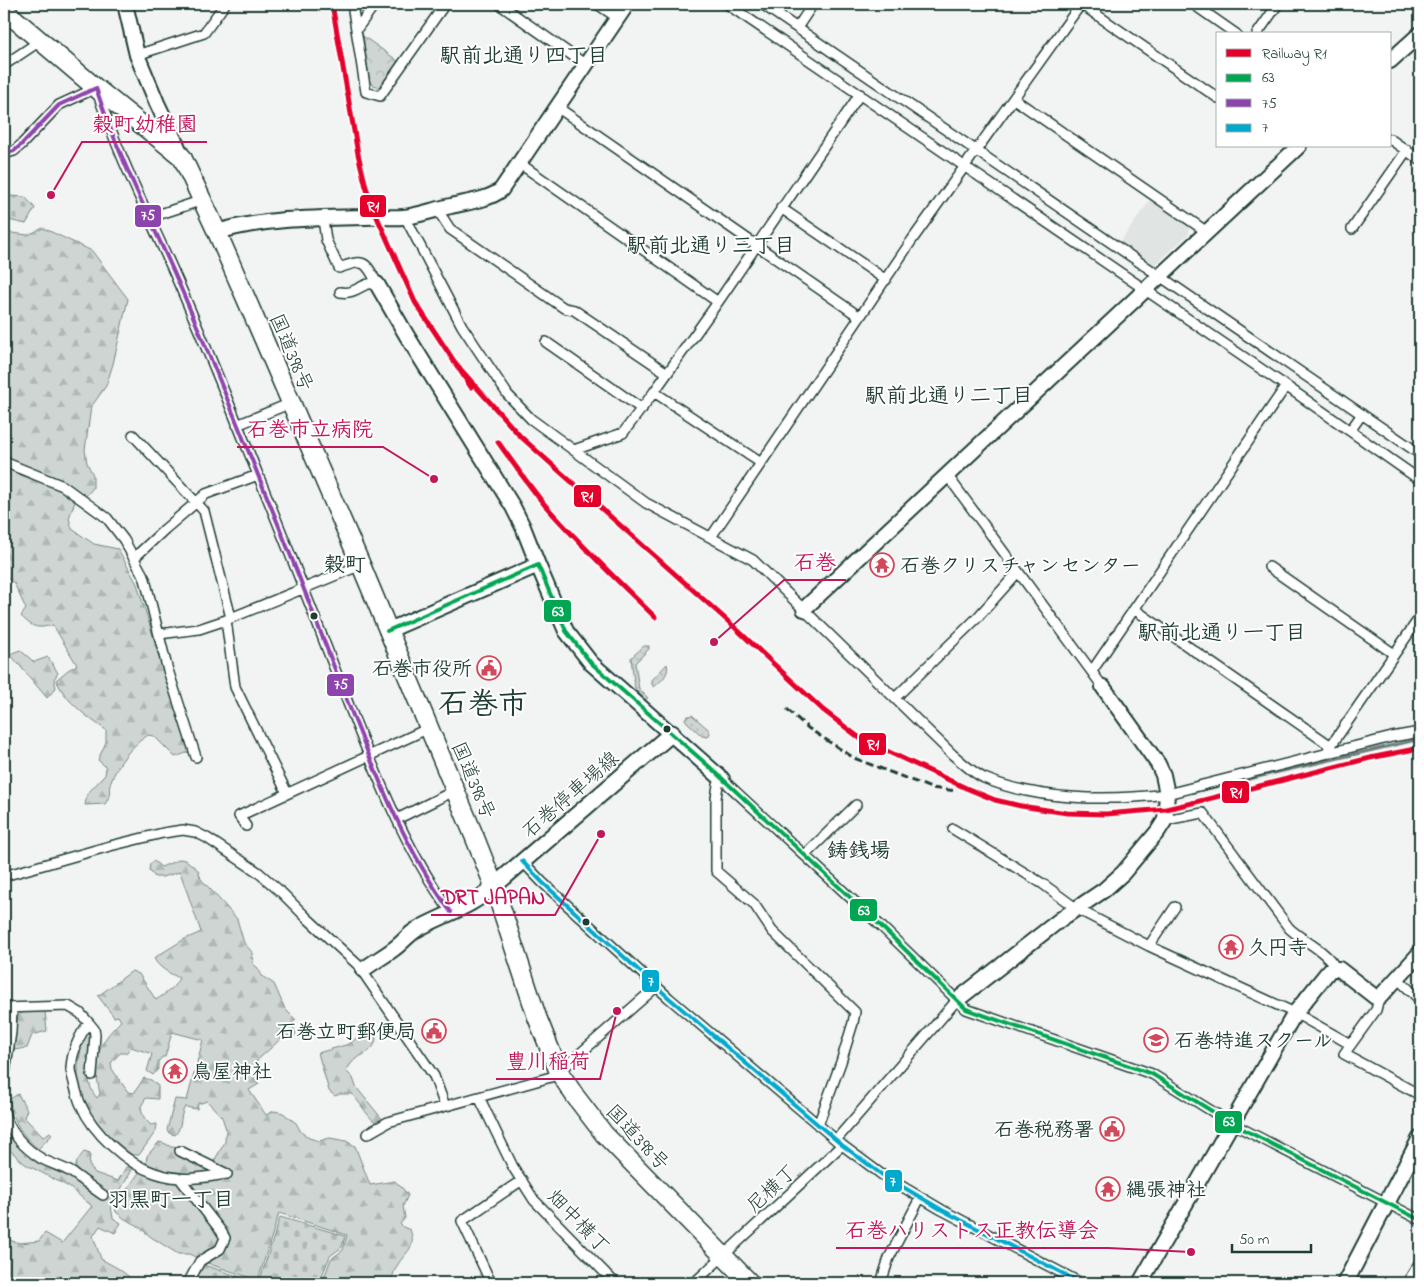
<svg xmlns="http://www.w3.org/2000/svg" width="1424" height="1287" font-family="'Indie Flower','Klee One',sans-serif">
  <defs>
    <pattern id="grass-dots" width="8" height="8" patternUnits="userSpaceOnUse" patternTransform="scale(1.25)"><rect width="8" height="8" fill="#ced5d3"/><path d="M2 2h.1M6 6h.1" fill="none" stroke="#b0b8b6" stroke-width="1.8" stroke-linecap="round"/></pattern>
    <pattern id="forest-firs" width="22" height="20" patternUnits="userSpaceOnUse" patternTransform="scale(1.25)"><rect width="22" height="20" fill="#ced5d3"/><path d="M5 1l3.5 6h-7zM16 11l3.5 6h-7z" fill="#b0b8b6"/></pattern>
    <pattern id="cemetery-stones" width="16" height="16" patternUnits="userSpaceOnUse" patternTransform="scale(1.25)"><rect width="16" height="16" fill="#ced5d3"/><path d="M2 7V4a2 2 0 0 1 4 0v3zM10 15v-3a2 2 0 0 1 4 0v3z" fill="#b0b8b6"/></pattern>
    <pattern id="park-crowns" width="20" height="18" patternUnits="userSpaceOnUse" patternTransform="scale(1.25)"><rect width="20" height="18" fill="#ced5d3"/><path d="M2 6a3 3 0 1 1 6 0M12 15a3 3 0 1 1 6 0" fill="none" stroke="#b0b8b6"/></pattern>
  </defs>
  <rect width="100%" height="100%" fill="#f2f3f3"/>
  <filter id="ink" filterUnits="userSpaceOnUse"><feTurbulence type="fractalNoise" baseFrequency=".02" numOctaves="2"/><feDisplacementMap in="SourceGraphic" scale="10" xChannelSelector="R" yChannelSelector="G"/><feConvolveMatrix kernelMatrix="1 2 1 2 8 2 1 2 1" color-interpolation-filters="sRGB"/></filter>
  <g filter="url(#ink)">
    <path fill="#e0e4e3" d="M1151,199l38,27v8l-34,31 -35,-23z"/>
    <path fill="url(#grass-dots)" stroke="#768984" d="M644,646h5v3l-14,14 4,26 9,9 -3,2 -10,-11 -4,-31z
      M667,664c3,10 -6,17 -13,23l-2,-2v-5z
      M692,715l16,14 2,4 -2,4 -6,-1 -15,-14 -2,-3 1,-2z"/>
    <path fill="url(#forest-firs)" stroke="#768984" d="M43,228l49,23 36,48 -15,65 -7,22 -15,21 -6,43 2,13 6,12v13l-9,10 -8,1 -7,19 3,11 22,15 24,5 19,35 52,168 -14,5 -21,-21 -6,-1c-16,10 -31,29 -37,47 -4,9 2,10 -6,22l-20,1 2,-11 18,-19 1,-8 -8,-7 8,-18v-12c-19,-13 -40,-28 -50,-50l12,-10 9,-5 -24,-40c-16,4 -20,3 -32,-9l5,-7 -12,-26 -10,-8v-343l24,3z
      M20,650l14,12 14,-5 10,16 -4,6 2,9 -9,10 -37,-44z
      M181,859l6,2 11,9 3,9 36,40 7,24 8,9 1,12 5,4 4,8 12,8 11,25 11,11 -5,4 5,9 -2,4 -10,-2c-10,12 -23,20 -33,32l-1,5 9,12 -10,6 17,25 8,-4 9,2 13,10 5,9 8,6 10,3 11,-3 16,3 9,5 15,39 25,-4 8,8 5,6 -5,11 2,12 -5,6 3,3 7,3c8,19 -7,23 -14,38 -3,5 -3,10 -6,15h-68l9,-24 12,-9 4,-15 -68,-22 -21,67 -46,-15 -23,-11h-11l-27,-17 -14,-12 -12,-6 -9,-7 -1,-6 31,-43 1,-7 12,-14 7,2 5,3 12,1 30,15 12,-21 1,-13 -4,-12 -15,-16 -9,3 -1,5 -12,-2c-6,9 -2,20 -10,28l-6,-2 -2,-3 8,-31 12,1 16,-60 -31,-8 -7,25h-3l-4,5v7l-5,6 -6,-4 5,-17 -21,-7 -5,6h-6l-9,10 1,6 16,23 6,1 10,-15 7,2 7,6v13l-12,-1 -5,8c1,9 3,13 10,19l6,-1 -1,7 -17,24h-7l-36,-30 -6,-9 -12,-32v-18l5,-28 4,-6h4c-1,20 -9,50 6,66l3,-4c-7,-34 -4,-49 21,-73l-3,-5 -4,1 -16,-21 34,-25 7,3 17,26c10,-7 18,-11 23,-22 -8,-4 -22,-11 -25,-20l29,-18 18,-8 -21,-60 -18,5h-7l-6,-7 1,-6 4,-3 7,6z
      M45,1011l2,20 -15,4 -5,13 -13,2 4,-37z
      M369,1028l7,10c-1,12 -10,15 -19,20 -5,3 -8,9 -11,13l7,7 3,9 27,33 -8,2c-10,-8 -14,-20 -24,-28h-11l-5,2 -6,-5 -11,-38 31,-9z
      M18,1094l9,16 -3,7 19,20 7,-5 2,3 -14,14c-20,-18 -22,-24 -29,-49z
      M4,1121l9,16 91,62 3,-3 -32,-27c1,-7 4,-11 9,-17l6,2 -1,11 6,8 23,8 8,-14 6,-2v5l-21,36 2,12 8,5 -6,10 -15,-7 -7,10 8,23 18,10 13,10 -2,4h-80l-4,-2 -1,2h-40l3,-6 -4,-2v-36l16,4 19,-2 6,-8 17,10 30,-37 -23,-19 -44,-23 -21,-19z"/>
    <path fill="url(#cemetery-stones)" stroke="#768984" d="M4,191l6,5 15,1 10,11 -9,16 -22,-5z
      M280,1217l65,19 -3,11 -12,9 -11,27h-60z
      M204,1265l54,18h-64z"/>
    <path fill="url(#park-crowns)" stroke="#768984" d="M363,36l35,25 -18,26 -10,-3z"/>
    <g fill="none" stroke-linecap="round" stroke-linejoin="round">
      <path stroke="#6d807b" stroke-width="3" d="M1181,795l239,-56"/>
      <g stroke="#1f3d34" stroke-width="12">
        <path id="street" d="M352,4l14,88 14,4 65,-92
          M499,4l87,61
          M597,4l21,14
          M727,4l559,382 134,94
          M762,4l658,450
          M1081,4l137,94
          M1193,4l43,30
          M797,28l16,-24
          M356,30l19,-26
          M1257,34l21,-30
          M137,55l67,-22 21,-29
          M4,65l36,-24
          M1014,99l193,133
          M557,107l303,210
          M1390,139l30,21
          M4,154l10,-3 7,-6 38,-40 37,-17c20,61 46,114 72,171 32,71 61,144 90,216 31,74 59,148 88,223 28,71 59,152 105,214
          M519,163l199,139
          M781,208l105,72
          M437,209l13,20 114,79 10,2 93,63
          M405,217l57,109 46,69 23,24 115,84 107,57 200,195c10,8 20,18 31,23 54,23 126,23 183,16l225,-57 28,-5
          M148,218l55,-18
          M323,219l3,21 13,28c24,-9 27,-8 38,16
          M1352,229l55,-79
          M340,292c18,3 21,-11 37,-8
          M546,342l96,67
          M654,392l107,71
          M237,425l54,-22
          M1350,431l12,-17
          M133,435l71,76 27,107
          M574,450l49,-17 31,-41 64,-90 142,-208
          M4,462l59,24 44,32 17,22 21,39 22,88 29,90
          M947,475l156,212
          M711,537l201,-297 169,-236
          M134,558l31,-29 41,-35 52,-19
          M1269,567l125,87
          M1134,609l197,137
          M226,620l9,67 52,106
          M159,634l40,-5 27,-9 135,-55
          M1092,671l194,-285
          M895,698l82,-80 41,-46
          M1328,750l92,-133
          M397,819l59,-29
          M1165,820l38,-7 86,115c12,12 40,24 46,40
          M246,826l-7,-10 190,-88
          M953,829l90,55 34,25 72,37 146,67 55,31
          M805,855l51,-50
          M522,861l20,21 127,116 173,147 39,29 61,36 139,73
          M4,876l106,-30 53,-13 20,-3 12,2 12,6 51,34 24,21 24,24 52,48 76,111 11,30
          M1149,946l26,-39
          M1397,978l23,22
          M1379,998l-3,12 -32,44 76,41
          M4,1008l64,-2 12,7 9,10c-10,12 -17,29 -18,45 0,6 3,13 4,19 2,6 3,12 6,18 12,28 46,59 74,68 28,9 44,5 72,1
          M89,1023l5,6 1,6 -3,40
          M4,1079l7,-47 1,-24
          M479,1097l34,70 21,33 81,83
          M4,1111c4,20 21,38 38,48 10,5 20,8 29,13 11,7 21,16 32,23
          M818,1125l23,-63 12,-39 2,-11 -83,-81 -18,-27 -38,-33v-73l2,-13 4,-6 160,148 84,82 186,65 79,49 189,97
          M367,1134l21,-12 163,-45 16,-12 89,-78
          M836,1140l121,-140
          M180,1151l47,23
          M181,1180l40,51 4,7 -5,11 -20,12 -12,22
          M491,1283l-29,-62 60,-41
          M694,1283l148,-138
          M881,1283l8,-25 31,-60
          M1407,1283l13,-21"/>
      </g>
      <g stroke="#1f3d34" stroke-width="18">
        <path id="secondary" d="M125,4l12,51 20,48 25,53
          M1390,61l30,-27
          M217,232c47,-14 99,-14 148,-15 12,-1 25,1 38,0 15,-1 32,-8 48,-11 16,-4 37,-6 50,-16l126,-186
          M377,284l30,52 106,171 10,20 15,38
          M804,609l495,-463
          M387,631l151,-66 28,66 25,32 131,116
          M363,970c10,-8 22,-14 32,-22 8,-6 13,-13 21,-18 26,-15 57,-23 78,-44
          M957,1000l104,-81 43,-29 19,-17 35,-42 7,-11 2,-26 -4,-19 -5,-11 -55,-77
          M1140,1283l155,-270 33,-41 3,-3h8l36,28 4,1 41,-45"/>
      </g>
      <g stroke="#1f3d34" stroke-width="19">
        <path id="primary" d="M494,886l178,-153
          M1345,1283l75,-144"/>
      </g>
      <g stroke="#1f3d34" stroke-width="21">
        <path id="highway" d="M4,10l92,78 86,69 35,75 44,101 100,232 114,273 19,48 43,131 22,55 16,24 29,38 146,149"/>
      </g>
      <use href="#street" stroke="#fff" stroke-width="9"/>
      <use href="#secondary" stroke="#fff" stroke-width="14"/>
      <use href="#primary" stroke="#fff" stroke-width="15"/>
      <use href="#highway" stroke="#fff" stroke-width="18"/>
      <path stroke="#1f3d34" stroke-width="3" stroke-dasharray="8 4" stroke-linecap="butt" d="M787,709l21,19 46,30 77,30 26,3
        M966,788l29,12"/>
      <g stroke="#fff" stroke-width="8">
        <path id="bus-1" d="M387,631l151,-66 28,66 25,32 121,106 170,158 84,82 186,65 79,49 189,97"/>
      </g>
      <g stroke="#fff" stroke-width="8">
        <path id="bus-2" d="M4,154l10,-3 7,-6 38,-40 37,-17c20,61 46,114 72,171 32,71 61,144 90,216 31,74 59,148 88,223 28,71 59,152 105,214"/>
      </g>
      <g stroke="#fff" stroke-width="8">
        <path id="bus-3" d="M522,861l20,21 127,116 173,147 39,29 61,36 139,73"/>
      </g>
      <use href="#bus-1" stroke="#00a651" stroke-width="4"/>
      <use href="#bus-2" stroke="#8e44ad" stroke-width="4"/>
      <use href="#bus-3" stroke="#00a9ce" stroke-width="4"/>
      <g stroke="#fff" stroke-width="9">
        <path id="rail-1" d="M332,4l26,150 8,33 11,30 38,85 56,85
          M454,362l66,74 210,187 93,87 38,29 105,49 29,12 26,6 46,7 39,1 60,-5 26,-6 178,-45 50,-10
          M498,442c15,21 30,42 46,62 35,40 73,76 111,113"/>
      </g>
      <use href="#rail-1" stroke="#e4002b" stroke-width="5"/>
    </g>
  </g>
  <defs>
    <g id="temple-ring" transform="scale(1.25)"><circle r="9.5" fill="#fff" stroke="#d1495b" stroke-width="1.5"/><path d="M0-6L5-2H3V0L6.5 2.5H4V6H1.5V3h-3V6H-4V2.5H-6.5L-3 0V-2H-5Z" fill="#d1495b"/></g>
    <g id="civic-ring" transform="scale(1.25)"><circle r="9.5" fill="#fff" stroke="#d1495b" stroke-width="1.5"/><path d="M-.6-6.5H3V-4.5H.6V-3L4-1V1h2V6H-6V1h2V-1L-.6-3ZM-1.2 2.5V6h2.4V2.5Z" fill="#d1495b"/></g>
    <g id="school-ring" transform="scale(1.25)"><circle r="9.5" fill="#fff" stroke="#d1495b" stroke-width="1.5"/><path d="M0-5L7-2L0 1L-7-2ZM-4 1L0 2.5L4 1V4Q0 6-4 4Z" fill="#d1495b"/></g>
  </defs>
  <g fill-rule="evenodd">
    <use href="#temple-ring" x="882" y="565"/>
    <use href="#civic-ring" x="489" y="668"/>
    <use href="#temple-ring" x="1231" y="947"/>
    <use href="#civic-ring" x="434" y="1031"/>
    <use href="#school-ring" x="1156" y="1040"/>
    <use href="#temple-ring" x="175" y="1071"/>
    <use href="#civic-ring" x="1112" y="1129"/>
    <use href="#temple-ring" x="1108" y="1189"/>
  </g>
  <g fill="#1f3d34" stroke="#fff" stroke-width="2">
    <circle cx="314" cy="616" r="4.5"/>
    <circle cx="667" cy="729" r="4.5"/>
    <circle cx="586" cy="922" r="4.5"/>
  </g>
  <g text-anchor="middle" stroke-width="4" stroke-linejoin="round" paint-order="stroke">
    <g font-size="20" fill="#1f3d34" stroke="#fff">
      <text transform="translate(292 352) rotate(67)" y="7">国道398号</text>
      <text transform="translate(474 780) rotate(67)" y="7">国道398号</text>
      <text transform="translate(570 794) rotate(-41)" y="7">石巻停車場線</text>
      <text transform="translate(638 1137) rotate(47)" y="7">国道398号</text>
      <text transform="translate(771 1188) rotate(-43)" y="7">尼横丁</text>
      <text transform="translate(579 1221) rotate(46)" y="7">畑中横丁</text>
    </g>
    <g font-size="20" font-weight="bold" fill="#1f3d34" stroke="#fff" text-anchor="start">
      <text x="900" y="572">石巻クリスチャンセンター</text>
      <text x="472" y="675" text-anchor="end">石巻市役所</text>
      <text x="1248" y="954">久円寺</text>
      <text x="416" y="1038" text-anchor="end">石巻立町郵便局</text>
      <text x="1174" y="1047">石巻特進スクール</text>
      <text x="192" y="1078">鳥屋神社</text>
      <text x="1094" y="1136" text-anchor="end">石巻税務署</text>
      <text x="1126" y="1196">縄張神社</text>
    </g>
    <g font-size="21" font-weight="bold" fill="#1f3d34" stroke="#fff">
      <text x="524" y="62">駅前北通り四丁目</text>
      <text x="711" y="252">駅前北通り三丁目</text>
      <text x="949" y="402">駅前北通り二丁目</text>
      <text x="345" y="571">穀町</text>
      <text x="1222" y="639">駅前北通り一丁目</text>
      <text x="859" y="857">鋳銭場</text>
      <text x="171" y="1206">羽黒町一丁目</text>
    </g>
    <g font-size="30" font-weight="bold" fill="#1f3d34" stroke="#fff">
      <text x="483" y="713">石巻市</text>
    </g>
  </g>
  <path fill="none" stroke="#c2185b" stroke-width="2" d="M51 195L82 142H207M434 479L383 447H237M714 642L784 580H846M601 834L555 915H431M617 1011L600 1079H496M1191 1252L1108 1248H836"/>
  <g fill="#c2185b" stroke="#fff" stroke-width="2">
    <circle cx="51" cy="195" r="5"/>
    <circle cx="434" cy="479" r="5"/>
    <circle cx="714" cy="642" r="5"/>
    <circle cx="601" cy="834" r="5"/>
    <circle cx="617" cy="1011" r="5"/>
    <circle cx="1191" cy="1252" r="5"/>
  </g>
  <g font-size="21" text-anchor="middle" font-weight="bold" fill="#c2185b" stroke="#fff" stroke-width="4" stroke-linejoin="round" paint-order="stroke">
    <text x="145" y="131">穀町幼稚園</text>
    <text x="310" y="436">石巻市立病院</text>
    <text x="815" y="569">石巻</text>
    <text x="493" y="904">DRT JAPAN</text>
    <text x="548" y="1068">豊川稲荷</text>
    <text x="972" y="1237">石巻ハリストス正教伝導会</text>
  </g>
  <g stroke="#fff" stroke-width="2">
    <rect x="359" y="194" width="28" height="24" rx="5" fill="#e4002b"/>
    <rect x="134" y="204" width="28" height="24" rx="5" fill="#8e44ad"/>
    <rect x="573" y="484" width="29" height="24" rx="5" fill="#e4002b"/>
    <rect x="543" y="599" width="29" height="24" rx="5" fill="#00a651"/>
    <rect x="326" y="673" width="29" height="24" rx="5" fill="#8e44ad"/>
    <rect x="858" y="732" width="29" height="24" rx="5" fill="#e4002b"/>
    <rect x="1221" y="780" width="29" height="24" rx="5" fill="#e4002b"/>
    <rect x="849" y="898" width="29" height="24" rx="5" fill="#00a651"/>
    <rect x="641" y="969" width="19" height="24" rx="5" fill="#00a9ce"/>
    <rect x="1214" y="1110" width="29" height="24" rx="5" fill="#00a651"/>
    <rect x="884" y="1169" width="19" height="24" rx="5" fill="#00a9ce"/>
  </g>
  <g font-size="14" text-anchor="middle" font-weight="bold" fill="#fff">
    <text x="373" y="211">R1</text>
    <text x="148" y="220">75</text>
    <text x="587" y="501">R1</text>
    <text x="558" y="616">63</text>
    <text x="341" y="689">75</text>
    <text x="873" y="749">R1</text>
    <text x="1236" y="797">R1</text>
    <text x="864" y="915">63</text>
    <text x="651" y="986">7</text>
    <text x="1229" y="1126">63</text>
    <text x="893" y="1186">7</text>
  </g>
  <rect width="1424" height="1287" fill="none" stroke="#fff" stroke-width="20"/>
  <rect x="10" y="10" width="1404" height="1267" fill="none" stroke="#1f3d34" stroke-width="2" filter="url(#ink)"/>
  <rect x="1216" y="32" width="175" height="115" fill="#ffffff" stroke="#a5b1ae"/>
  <rect x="1226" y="49" width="25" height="8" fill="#e4002b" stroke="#a5b1ae"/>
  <text x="1262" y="58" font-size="15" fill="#1f3d34">Railway R1</text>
  <rect x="1226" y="74" width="25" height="8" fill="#00a651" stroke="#a5b1ae"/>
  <text x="1262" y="82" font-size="15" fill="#1f3d34">63</text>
  <rect x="1226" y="99" width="25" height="8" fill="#8e44ad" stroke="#a5b1ae"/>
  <text x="1262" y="108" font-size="15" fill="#1f3d34">75</text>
  <rect x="1226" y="124" width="25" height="8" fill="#00a9ce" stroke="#a5b1ae"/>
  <text x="1262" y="132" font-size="15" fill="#1f3d34">7</text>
  <path d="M1232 1244v8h79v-8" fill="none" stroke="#1f3d34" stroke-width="2.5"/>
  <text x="1239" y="1244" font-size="15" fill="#1f3d34" stroke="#ffffff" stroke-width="4" paint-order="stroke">50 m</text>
</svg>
